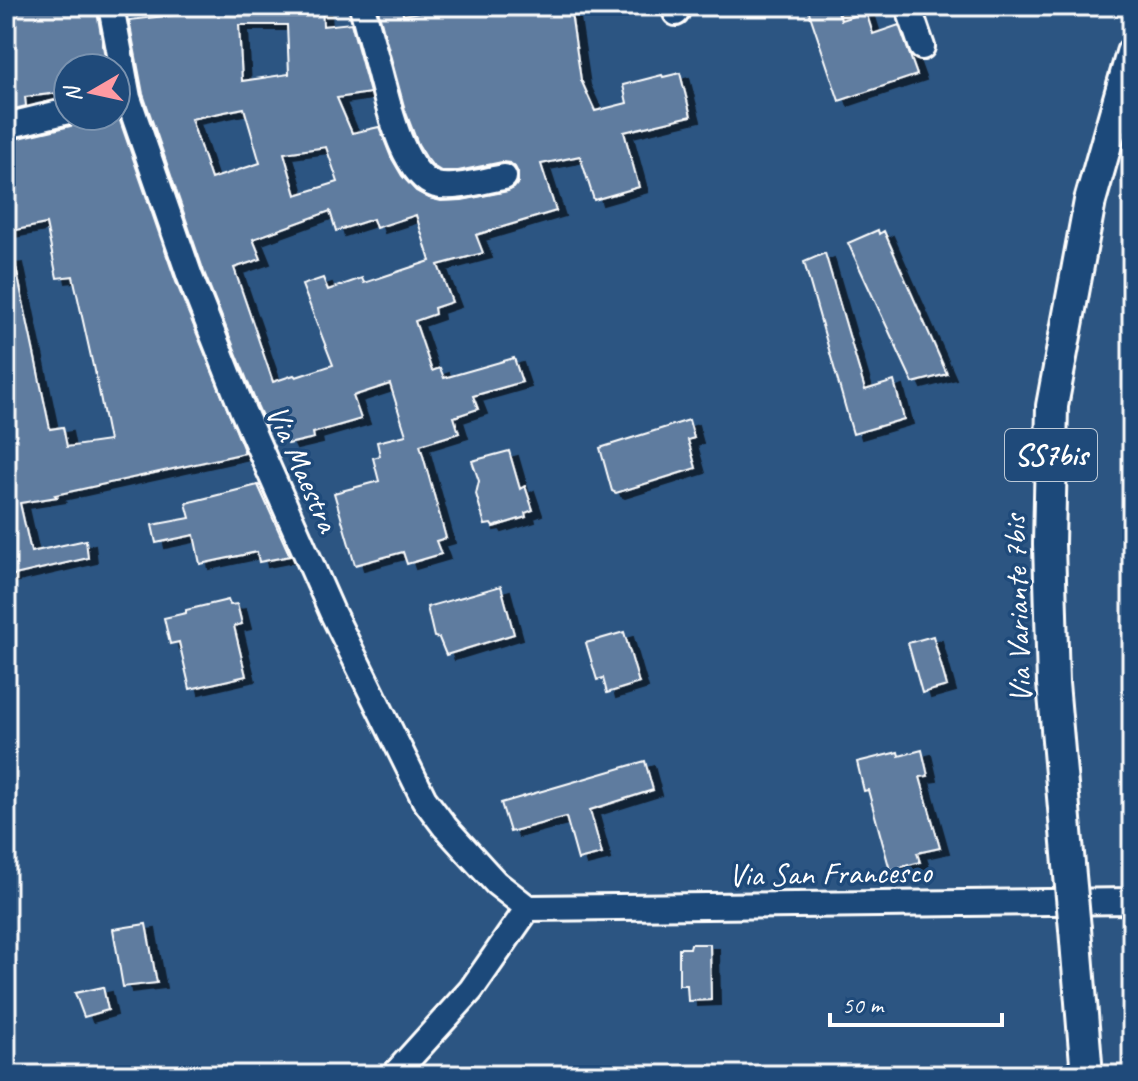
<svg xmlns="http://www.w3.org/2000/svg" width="1138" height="1081" font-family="Caveat,sans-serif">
  <defs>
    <filter id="shadow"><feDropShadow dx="9" dy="5" stdDeviation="0" flood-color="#0009"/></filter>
  </defs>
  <rect width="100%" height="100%" fill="#2c5582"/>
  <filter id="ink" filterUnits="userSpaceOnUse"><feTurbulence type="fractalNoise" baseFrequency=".0125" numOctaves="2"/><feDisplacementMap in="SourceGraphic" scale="16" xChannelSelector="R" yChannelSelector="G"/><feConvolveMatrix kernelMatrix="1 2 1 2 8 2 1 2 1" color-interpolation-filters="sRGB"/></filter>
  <g filter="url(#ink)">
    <path fill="#5e7c9f" stroke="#fff" stroke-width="2" fill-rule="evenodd" filter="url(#shadow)" d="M6,6h90l11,62h-39v24l-43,5 1,9 -20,5z
      M202,6h120l1,20 28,-3 19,70 -33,5 15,35 27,-6 12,30 11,19 14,15 13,7 12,3 21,-1 46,-9 6,-3 4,-5v-10l-3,-6 -5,-4 -8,-1 -44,9h-17l-8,-5 -7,-9 -8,-13 -13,-34 -28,-104h25l1,9 53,-9h114l11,74 14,31 32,-8 -4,-18 39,-10 1,2 17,-4 11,43 -67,16 15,55 -45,13 -14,-44 -39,8 15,47 -80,24 7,18 -45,12 14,37 -18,6 1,6 -20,7 17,50 8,-3 4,10 70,-20 8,24 -49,14 5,13 -24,8 5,16 -39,12 26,93 -10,3 5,13 -34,10 -4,-12 -48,13 -21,-72 45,-12 -6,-23 7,-2 -3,-14 29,-7 -16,-51 -37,12 8,23 -48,14 1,5 -26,6 -11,-23 -11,4 -9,-20 -53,-133 -61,-178 -14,-74 72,-8zM239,25h48l2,49 -47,7zM244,108l16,55 -49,16 -20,-60zM326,147l12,35 -42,13 -12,-42zM330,211l6,20 37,-12 3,9 40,-13 14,46 -66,22 -2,-5 -34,12 -5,-12 -21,7 31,80 -37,12 -2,-2 -21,7 -39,-114 27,-9 -8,-20z
      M807,6h29l5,14 25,-8 7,22 26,-9 18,50 -78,26z
      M118,115l58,167 69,171 -190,42 2,2 -37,6 11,49 55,-12 2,18 -82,19v-224l3,-1 -3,-17v-76l8,-1 36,171 13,-2 4,20 42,-6 -15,-75h-1l-20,-90 -16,2 -11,-54 -40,8v-91z
      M878,230l1,4 5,-3 63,143 -34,9 -65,-140z
      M825,253l40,137 29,-9 10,38 -51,15 -49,-172z
      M689,420l5,18 -6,2 8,28 -80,25 -4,-2 -12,-43z
      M509,451l11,38 5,-3 8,24 -8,3 1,4 -33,10 -2,-3 -6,1 -9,-31 3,-13 -7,-20z
      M258,485l32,71 -31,6 -2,-10 -57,12 -6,-29 -38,8 -4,-18 38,-7 -4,-15z
      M501,586l13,48 -68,21 -7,-17 -5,-1 -7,-30z
      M228,600l2,5 7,-1 5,20 -8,2 12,50 -56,13 -11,-47 -9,2 -6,-26 22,-5v-3z
      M624,632l15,51 -32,10 -4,-15 -6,2 -11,-37z
      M933,636l14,50 -25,7 -14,-50z
      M922,750l6,26 -8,1 20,71 -23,5 3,9 -30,8 -22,-80 -4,1 -7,-29 41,-10 1,4z
      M645,761l8,29 -63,20 12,44 -24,6 -12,-43 -56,15 -9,-29z
      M146,924l11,59 -34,4 -10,-58z
      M691,944h19l1,56 -23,1 -1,-16h-8v-37h11z
      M103,987l5,23 -24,7 -9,-24z"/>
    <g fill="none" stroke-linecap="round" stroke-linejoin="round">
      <g stroke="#fff" stroke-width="30">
        <path id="minor" d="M111,6l17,92 62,179 53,134 89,201 92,187 21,28 51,56 32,25
          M362,6c5,20 11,40 16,60 9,32 23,108 58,119 17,5 50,-5 68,-8
          M674,6l2,7
          M908,6l14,41
          M6,126l62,-15
          M528,908l604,-7
          M394,1075l77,-85 57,-82"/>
      </g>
      <g stroke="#fff" stroke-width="36">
        <path id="major" d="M1069,865l-16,-182 -4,-139 3,-138 38,-205 42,-148
          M1075,929l12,146"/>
      </g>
      <use href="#minor" stroke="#1f4a7a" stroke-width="24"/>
      <use href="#major" stroke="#1f4a7a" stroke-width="30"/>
      <g stroke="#fff" stroke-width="36" stroke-linecap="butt">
        <path id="major-bridge" d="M1069,865l6,64"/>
      </g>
      <use href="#major-bridge" stroke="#1f4a7a" stroke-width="30"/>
    </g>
  </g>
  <g text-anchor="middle" stroke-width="7" stroke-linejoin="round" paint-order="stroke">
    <rect fill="#1f4a7a" stroke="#bcc9d7" stroke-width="2" x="1005" y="429" width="92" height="52" rx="6"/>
    <g font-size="30" font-weight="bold" fill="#fff">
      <text x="1051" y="465">SS7bis</text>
    </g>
    <g font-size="32" fill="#fff" stroke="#1f4a7a">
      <text transform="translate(303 468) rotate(66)" y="11">Via Maestra</text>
      <text transform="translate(1017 609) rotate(-92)" y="11">Via Variante 7bis</text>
      <text transform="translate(830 873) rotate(-1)" y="11">Via San Francesco</text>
    </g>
  </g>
  <rect width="1138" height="1081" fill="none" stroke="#1f4a7a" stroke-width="32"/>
  <rect x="16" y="16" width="1106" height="1049" fill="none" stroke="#fff" stroke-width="3" filter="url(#ink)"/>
  <g transform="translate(92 92) rotate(261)"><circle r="38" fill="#1f4a7a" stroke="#7992af" stroke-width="2"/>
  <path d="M0-6L14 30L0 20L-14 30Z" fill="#ff9aa2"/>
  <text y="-12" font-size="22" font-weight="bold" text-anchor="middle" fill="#ffffff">N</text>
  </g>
  <path d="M830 1013v12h172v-12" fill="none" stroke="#ffffff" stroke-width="4"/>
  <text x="842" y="1013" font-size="24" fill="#ffffff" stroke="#1f4a7a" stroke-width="6" paint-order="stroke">50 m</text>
</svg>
